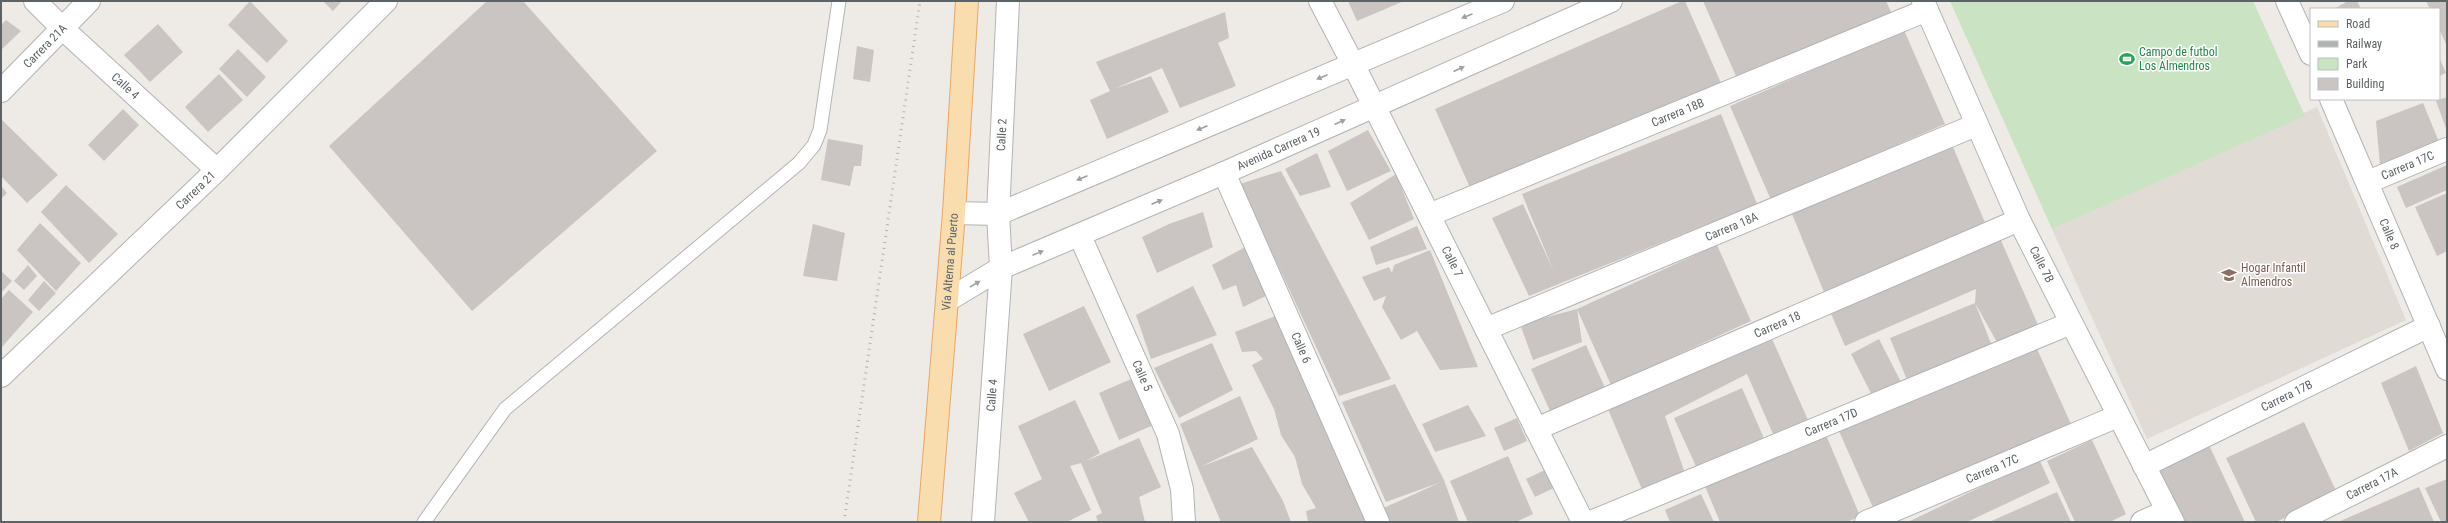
<svg xmlns="http://www.w3.org/2000/svg" width="2448" height="523" font-family="'Roboto Condensed',sans-serif">
  <rect width="100%" height="100%" fill="#eeeae5"/>
  <path fill="#e1dbd6" d="M2317,107l89,213 -259,119 -95,-210z"/>
  <path fill="#cae4c3" d="M1950,1h303l52,115 -253,113z"/>
  <path fill="#cac5c2" d="M250,1l38,40 -21,22 -39,-38z
    M323,1h19l-9,10z
    M487,1h36l134,150 -185,160 -143,-165z
    M1348,1h56l-47,20z
    M1682,1h3l36,82 -249,109 -37,-83z
    M1703,1h183l7,15 -154,67z
    M2348,1h9l4,8h-27z
    M2426,1h21v45l-8,-17v-20h-9z
    M1225,12l4,26 -11,5 18,43 -56,22 -18,-40 -48,21 37,-13 18,36 -62,27 -17,-39 20,-9 -14,-29z
    M6,20l15,11 -20,19v-25z
    M158,24l25,28 -33,30 -26,-27z
    M1904,30l41,94 -174,76 -41,-94z
    M857,46l17,4 -4,32 -17,-3z
    M238,49l28,28 -19,20 -28,-28z
    M2439,57l7,16 -7,3z
    M219,74l24,26 -35,32 -23,-25z
    M2447,97v34l-11,-30z
    M2423,103l16,39 -59,23 -4,-44z
    M123,109l16,16 -35,36 -16,-16z
    M1721,114l36,90 -228,92 -37,-78 31,-14 31,68 -32,-78z
    M1,119l57,56 -31,28 -26,-27z
    M1368,130l23,41 -44,20 -19,-40z
    M828,139l35,6 -2,21h-7l-4,20 -29,-6z
    M1953,147l33,78 -162,67 -32,-78z
    M1317,153l14,34 -31,9 -15,-27z
    M2447,165v25l-41,18 -9,-21z
    M1281,171l110,208 -52,17 -99,-212z
    M1396,174l18,45 -45,21 -19,-37z
    M66,185l52,49 -29,29 -48,-51z
    M1,186l6,7 -6,6z
    M2447,193v58l-10,5 -22,-49z
    M1203,212l10,35 -56,26 -15,-36 27,-13z
    M40,223l41,40 -25,28 -39,-41z
    M813,224l32,9 -8,48 -34,-5z
    M1417,226l10,23 -51,16 -6,-18z
    M1999,236l43,98 -40,17 -27,-48 19,48 -85,34 -19,-47 85,-35 1,-14 -131,57 -16,-37z
    M1251,244l21,49 -29,14 -7,-22 -13,5 -11,-25z
    M1717,245l34,76 -140,64 -34,-76z
    M1430,250l48,117 -38,3 -23,-39 -16,9 -19,-33 4,-11 -12,5 -12,-24 27,-10 3,6 2,-8z
    M28,265l9,11 -13,14 -10,-9z
    M1,271l11,10 -11,12z
    M44,281l12,12 -17,18 -11,-11z
    M1193,286l24,49 -66,24 -15,-44z
    M9,290l24,22 -32,36v-49z
    M1084,306l27,56 -62,29 -26,-57z
    M1577,309l5,33 -49,18 -13,-36z
    M1283,313l91,206 -19,3h-47l-2,-11 10,-3 -14,-24 -7,-27 -14,-22 -7,-26 -22,-44 11,-6 -7,-8 -14,1 -7,-20z
    M1769,332l39,88 -35,14 -26,-60 -82,42 21,60 -42,18 -40,-94z
    M1879,339l24,47 -28,15 -24,-47z
    M2033,340l38,84 -196,88 -37,-83z
    M1212,343l21,47 -54,28 -25,-50z
    M1586,345l19,43 -54,25 -20,-44z
    M2416,366l27,67 -34,18 -28,-68z
    M1138,376l20,47 -39,17 -20,-47z
    M1395,384l49,96 15,42h-77l-5,-11 64,-29 -55,20 -44,-100z
    M1742,388l24,55 -67,30 -25,-55z
    M1240,396l18,43 -58,28 52,-20 31,54 8,21h-70l-23,-54 -18,-44z
    M1075,400l25,53 -14,8 53,-23 22,49 -22,10 6,25h-47l-2,-6 6,-3 -21,-50 -11,3 21,44 -24,12h-38l-15,-29 28,-14 -24,-53z
    M1468,405l18,31 -51,16 -13,-28z
    M1517,418l10,23 -23,10 -10,-23z
    M2304,422l33,71 -61,29h-20l-30,-64z
    M1826,435l34,81 -13,6h-127l-15,-36z
    M2092,440l34,74 -16,8h-35l-28,-61z
    M2209,445l36,77h-70l-24,-50z
    M1508,456l25,58 -17,8h-48l-18,-41z
    M2039,459l11,24 -83,39h-59z
    M1547,469l9,18 -21,10 -9,-18z
    M2447,479v43h-6l-16,-34z
    M2419,487l15,35h-96z
    M2057,492l14,30h-82z
    M1701,494l13,28h-44l-5,-12z"/>
  <g fill="none" stroke-linecap="round" stroke-linejoin="round">
    <g stroke="#b0b4b6" stroke-width="15">
      <path id="lane" d="M424,522l81,-113 294,-246 15,-18 6,-15 19,-129"/>
    </g>
    <g stroke="#b0b4b6" stroke-width="24">
      <g id="street">
        <path id="s1" d="M35,1l28,28 154,141"/>
        <path d="M1320,1l33,63"/>
        <path id="s2" d="M1923,1l96,219 154,302"/>
        <path d="M2287,1l24,53"/>
        <path id="s3" d="M1,91l88,-90"/>
        <path id="s4" d="M2331,99l116,270"/>
        <path id="s5" d="M1224,173l154,349"/>
        <path id="s6" d="M2368,182l79,-33"/>
        <path id="s7" d="M1429,215l498,-205"/>
        <path id="s8" d="M1080,236l88,198 14,55 2,33"/>
        <path id="s9" d="M1486,329l490,-204"/>
        <path id="s10" d="M1,376l216,-206 169,-169"/>
        <path id="s11" d="M1536,429l483,-209"/>
        <path id="s12" d="M2144,466l285,-140"/>
        <path id="s13" d="M983,522l18,-254 -3,-54 10,-213"/>
        <path id="s14" d="M1591,522l480,-199"/>
        <path id="s15" d="M1866,522l252,-106"/>
        <path d="M2142,522l25,-11"/>
        <path id="s16" d="M2296,522l151,-76"/>
      </g>
    </g>
    <g stroke="#afb4b7" stroke-width="24">
      <g id="secondary">
        <path id="s17" d="M1353,64l230,458"/>
        <path d="M954,213l44,1 505,-213"/>
        <path id="s18" d="M948,300l53,-32 223,-95 387,-172"/>
      </g>
    </g>
    <g stroke="#e8a664" stroke-width="24">
      <g id="primary">
        <path id="s19" d="M929,522l25,-309 13,-212"/>
      </g>
    </g>
    <use href="#lane" stroke="#fff" stroke-width="13"/>
    <use href="#street" stroke="#fff" stroke-width="22"/>
    <use href="#secondary" stroke="#fff" stroke-width="22"/>
    <use href="#primary" stroke="#f9ddaf" stroke-width="22"/>
    <path stroke="#b1b2b2" stroke-width="3" stroke-dasharray="1 5" stroke-linecap="butt" d="M844,522l76,-521"/>
  </g>
  <defs><path id="oneway-solid" d="M-6-.8H1V-3.2L6.5 0L1 3.2V.8H-6Z"/></defs>
  <g fill="#9ea1a2">
    <use href="#oneway-solid" transform="translate(1467 16) rotate(157)"/>
    <use href="#oneway-solid" transform="translate(1459 69) rotate(-24)"/>
    <use href="#oneway-solid" transform="translate(1322 77) rotate(157)"/>
    <use href="#oneway-solid" transform="translate(1340 122) rotate(-24)"/>
    <use href="#oneway-solid" transform="translate(1202 128) rotate(157)"/>
    <use href="#oneway-solid" transform="translate(1082 178) rotate(157)"/>
    <use href="#oneway-solid" transform="translate(1157 202) rotate(-23)"/>
    <use href="#oneway-solid" transform="translate(1038 253) rotate(-22)"/>
    <use href="#oneway-solid" transform="translate(975 284) rotate(-31)"/>
  </g>
  <defs>
    <g id="stadium-bare" transform="scale(1.2)"><path d="M0-5a6.5 5 0 1 0 0 10a6.5 5 0 1 0 0-10ZM-3.5-1.8h7v3.6h-7Z" fill="#2e9e5b" stroke="#fff" stroke-width="2.5" paint-order="stroke"/></g>
    <g id="school-bare" transform="scale(1.2)"><path d="M0-5L7-2L0 1L-7-2ZM-4 1L0 2.5L4 1V4Q0 6-4 4Z" fill="#8d6e63" stroke="#fff" stroke-width="2.5" paint-order="stroke"/></g>
  </defs>
  <g fill-rule="evenodd">
    <use href="#stadium-bare" x="2127" y="59"/>
    <use href="#school-bare" x="2229" y="275"/>
  </g>
  <g text-anchor="middle" stroke-width="3" stroke-linejoin="round" paint-order="stroke">
    <g font-size="12" fill="#5d6264" stroke="#fff">
      <text dy="4" stroke="none"><textPath href="#s3" startOffset="63">Carrera 21A</textPath></text>
      <text dy="4" stroke="none"><textPath href="#s1" startOffset="124">Calle 4</textPath></text>
      <text dy="4" stroke="none"><textPath href="#s7" startOffset="269">Carrera 18B</textPath></text>
      <text dy="4" stroke="none"><textPath href="#s13" startOffset="388">Calle 2</textPath></text>
      <text dy="4" stroke="none"><textPath href="#s18" startOffset="364">Avenida Carrera 19</textPath></text>
      <text dy="4" stroke="none"><textPath href="#s6" startOffset="43">Carrera 17C</textPath></text>
      <text dy="4" stroke="none"><textPath href="#s10" startOffset="269">Carrera 21</textPath></text>
      <text dy="4" stroke="none"><textPath href="#s9" startOffset="266">Carrera 18A</textPath></text>
      <text dy="4" stroke="none"><textPath href="#s4" startOffset="147">Calle 8</textPath></text>
      <text dy="4" stroke="none"><textPath href="#s17" startOffset="221">Calle 7</textPath></text>
      <text dy="4" stroke="none"><textPath href="#s19" startOffset="261">Vía Alterna al Puerto</textPath></text>
      <text dy="4" stroke="none"><textPath href="#s2" startOffset="289">Calle 7B</textPath></text>
      <text dy="4" stroke="none"><textPath href="#s11" startOffset="263">Carrera 18</textPath></text>
      <text dy="4" stroke="none"><textPath href="#s5" startOffset="191">Calle 6</textPath></text>
      <text dy="4" stroke="none"><textPath href="#s8" startOffset="153">Calle 5</textPath></text>
      <text dy="4" stroke="none"><textPath href="#s13" startOffset="127">Calle 4</textPath></text>
      <text dy="4" stroke="none"><textPath href="#s12" startOffset="159">Carrera 17B</textPath></text>
      <text dy="4" stroke="none"><textPath href="#s14" startOffset="260">Carrera 17D</textPath></text>
      <text dy="4" stroke="none"><textPath href="#s15" startOffset="137">Carrera 17C</textPath></text>
      <text dy="4" stroke="none"><textPath href="#s16" startOffset="85">Carrera 17A</textPath></text>
    </g>
    <g font-size="12" fill="#27864d" stroke="#fff" text-anchor="start">
      <text x="2139" y="56">Campo de futbol<tspan x="2139" dy="14">Los Almendros</tspan></text>
    </g>
    <g font-size="12" fill="#785e54" stroke="#fff" text-anchor="start">
      <text x="2241" y="272">Hogar Infantil<tspan x="2241" dy="14">Almendros</tspan></text>
    </g>
  </g>
  <rect width="2448" height="523" fill="none" stroke="#5d6264" stroke-width="4"/>
  <rect x="2310" y="8" width="130" height="92" fill="#ffffff" stroke="#bec0c1"/>
  <rect x="2318" y="21" width="20" height="6" fill="#f9ddaf" stroke="#bec0c1"/>
  <text x="2346" y="28" font-size="12" fill="#5d6264">Road</text>
  <rect x="2318" y="41" width="20" height="6" fill="#b1b2b2" stroke="#bec0c1"/>
  <text x="2346" y="48" font-size="12" fill="#5d6264">Railway</text>
  <rect x="2318" y="58" width="20" height="12" fill="#cae4c3" stroke="#bec0c1"/>
  <text x="2346" y="68" font-size="12" fill="#5d6264">Park</text>
  <rect x="2318" y="78" width="20" height="12" fill="#cac5c2" stroke="#bec0c1"/>
  <text x="2346" y="88" font-size="12" fill="#5d6264">Building</text>
</svg>
